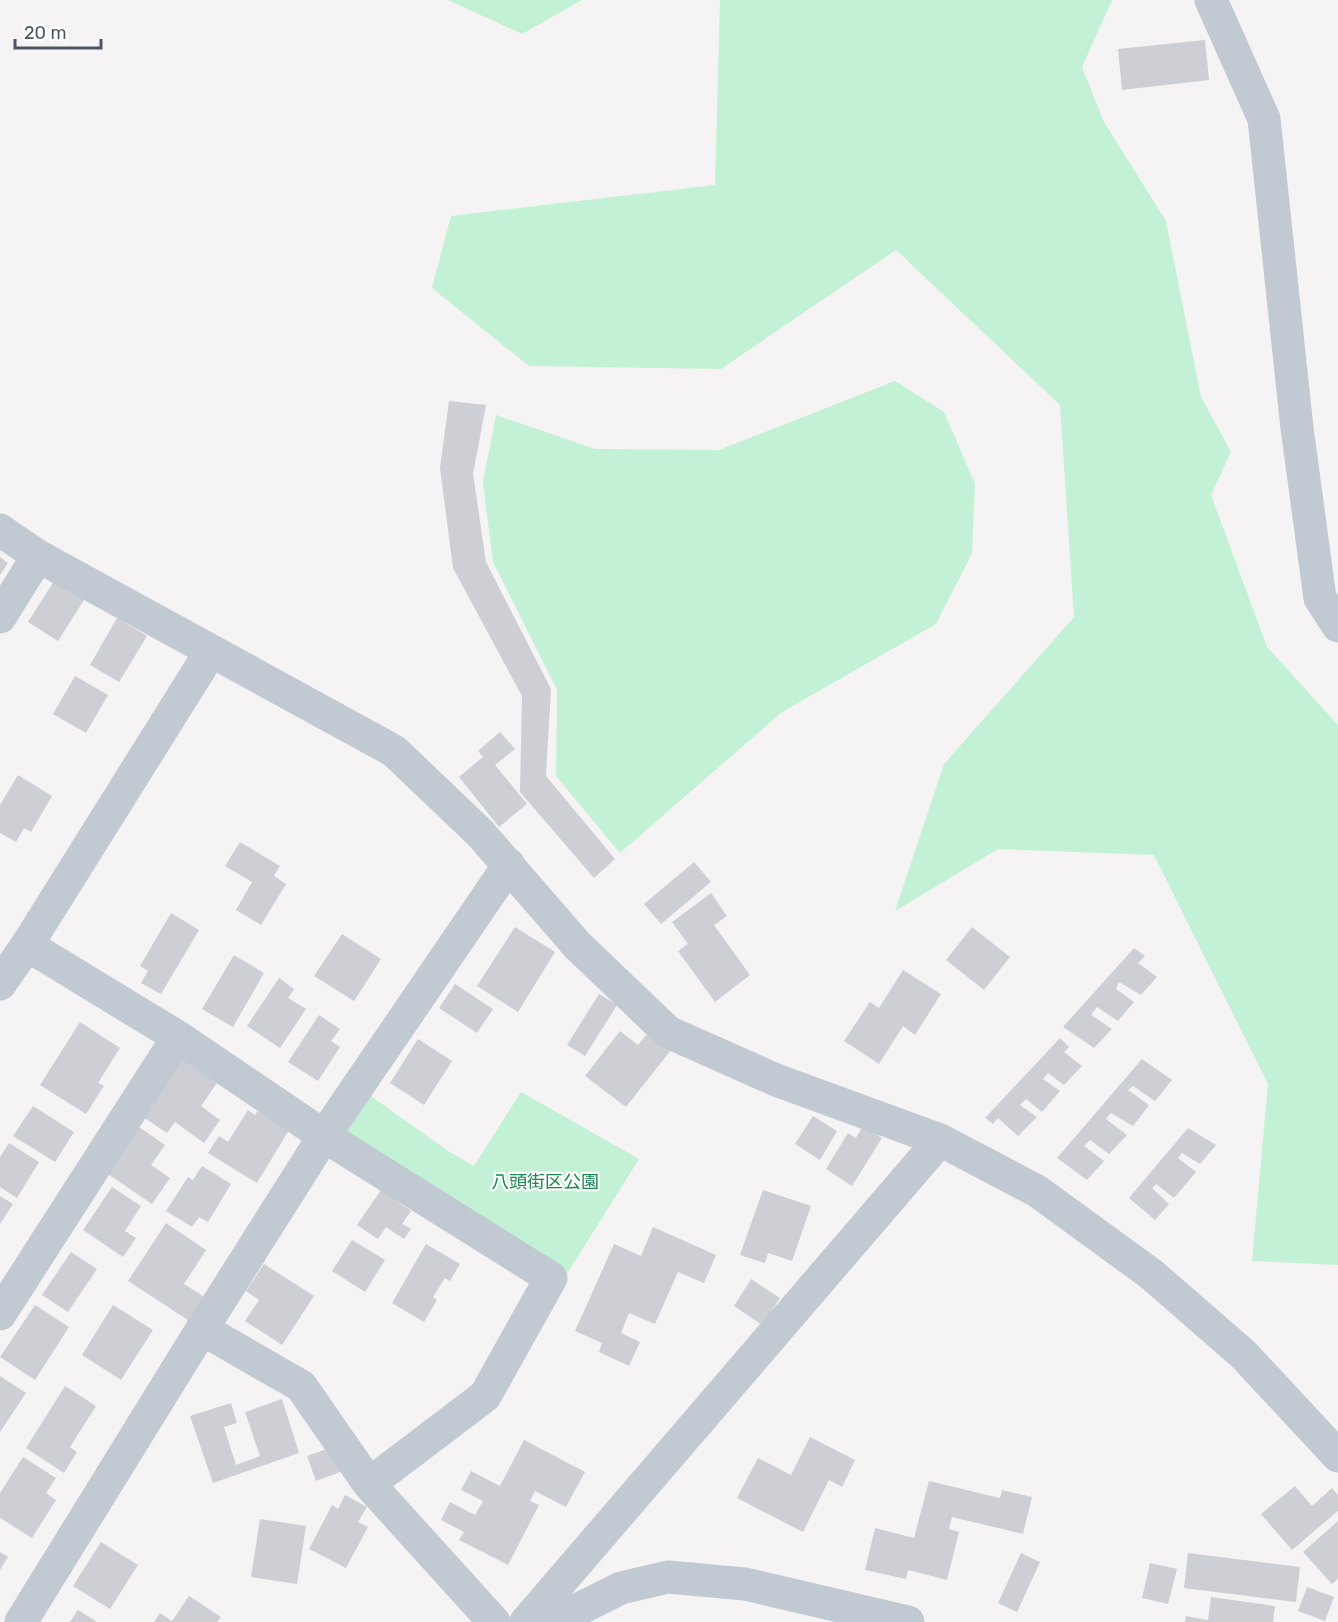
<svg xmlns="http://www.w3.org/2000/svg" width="1338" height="1622" font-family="Rubik,'Noto Sans JP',sans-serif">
  <rect width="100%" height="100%" fill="#f5f3f3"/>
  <path fill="#c3f1d5" d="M448,0h134l-60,34z
    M720,0h392l-30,67 22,55 62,99 35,176 30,55 -20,43 56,152 71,78v540l-86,-4 16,-177 -114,-229 -156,-6 -103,62 49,-147 130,-147 -14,-212 -164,-155 -175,119 -192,-3 -97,-78 19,-72 264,-31z
    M895,381l49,31 31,72 -3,69 -36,71 -154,88 -162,141 -64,-77 1,-86 -64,-128 -10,-80 13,-67 99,34 124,1z
    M365,1092l83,59 26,15 47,-74 118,67 -74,118 -220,-146z"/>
  <path fill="#cdcfd5" d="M1205,40l4,40 -87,10 -4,-41z
    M449,401l37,4 -13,69 13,88 65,127 -5,87 69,83 -21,19 -74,-86 2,-96 -69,-128 -13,-100z
    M0,557l8,6 -8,12z
    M54,581l30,19 -26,41 -30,-19z
    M117,618l30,18 -28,46 -29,-17z
    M75,676l33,19 -22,38 -33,-19z
    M500,732l15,17 -20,16 32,39 -28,23 -40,-50 24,-20 -5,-6z
    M18,775l34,21 -21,36 -7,-4 -8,14 -16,-9v-28z
    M240,842l40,24 -6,10 12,8 -25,41 -25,-15 16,-28 -27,-16z
    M694,862l17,20 -50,42 -17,-20z
    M711,893l16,23 -13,9 36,50 -35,27 -37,-51 10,-7 -16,-22z
    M171,913l28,17 -38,64 -20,-11 7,-12 -8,-5z
    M515,927l40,25 -37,60 -41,-26z
    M972,927l38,30 -26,33 -38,-30z
    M342,934l39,25 -27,42 -40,-25z
    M1134,948l11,8 -7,7 19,14 -16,18 -22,-13 -3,7 18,13 -16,19 -21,-14 -6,8 21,14 -18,19 -31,-21z
    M234,955l30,18 -31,54 -31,-18z
    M903,970l38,24 -26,41 -12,-9 -24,38 -35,-23 26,-39 9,6z
    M279,978l15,11 -6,9 18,11 -26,39 -33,-22z
    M455,984l38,25 -16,24 -38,-25z
    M599,994l18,11 -32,51 -18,-11z
    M319,1015l21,14 -9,12 9,6 -22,34 -30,-19z
    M80,1022l40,26 -22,35 6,3 -18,28 -46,-29z
    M620,1031l18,14 10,-12 23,17 -45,57 -41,-31z
    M1060,1038l9,9 -5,5 18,14 -18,19 -16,-12 -5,6 17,12 -18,21 -16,-13 -6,6 17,12 -19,19 -20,-18 -5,6 -8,-6z
    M418,1039l34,22 -28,44 -34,-22z
    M183,1059l34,24 -16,23 19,14 -16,23 -29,-21 -8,11 -24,-16z
    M1142,1059l30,21 -17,21 -22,-15 -5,4 21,15 -16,21 -22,-13 -5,6 21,16 -18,19 -19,-14 -6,6 20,15 -17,19 -30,-22z
    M33,1106l41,26 -19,30 -42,-26z
    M248,1110l7,5 3,-4 31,19 -32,53 -49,-30 11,-17 9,6z
    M813,1116l24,15 -17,29 -25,-16z
    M863,1126l19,12 -30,48 -26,-17 22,-36 8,5z
    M139,1127l26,18 -14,20 19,13 -18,26 -44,-30z
    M1188,1128l28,17 -16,19 -18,-11 -4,5 18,14 -22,26 -18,-14 -4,4 17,16 -14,16 -26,-22z
    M9,1143l30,19 -22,36 -17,-11v-30z
    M202,1166l29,18 -23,38 -9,-5 -7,10 -26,-16 22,-34 5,3z
    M112,1187l29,19 -16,25 11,7 -13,19 -40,-27z
    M381,1190l30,21 -9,13 9,5 -7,10 -18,-12 -8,12 -21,-14z
    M763,1190l48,16 -19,55 -24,-8 -3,10 -25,-8z
    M0,1196l13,8 -13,20z
    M166,1223l40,27 -22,34 22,14 -15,24 -63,-41z
    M653,1227l63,28 -12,28 -26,-11 -23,52 -26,-11 -8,20 19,9 -11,24 -30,-14 3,-9 -27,-12 39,-87 27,12z
    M352,1240l33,20 -20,32 -33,-21z
    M426,1244l34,20 -10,17 -5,-3 -12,19 4,3 -13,22 -32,-19z
    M71,1252l26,17 -29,43 -26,-17z
    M264,1264l50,32 -32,49 -37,-24 14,-21 -13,-9z
    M751,1279l29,19 -18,27 -28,-19z
    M35,1305l34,22 -34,53 -35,-23z
    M113,1305l40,25 -32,50 -39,-25z
    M0,1376l26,17 -26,39z
    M65,1386l31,20 -26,41 7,5 -13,21 -38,-25z
    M282,1399l17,54 -86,30 -23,-67 41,-13 6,20 -13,4 12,38 24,-9 -15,-44z
    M810,1437l45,23 -13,27 -13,-7 -26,52 -66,-34 21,-40 33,17z
    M524,1440l61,32 -19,35 -31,-16 -5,10 9,4 -31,60 -49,-25 5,-8 -23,-12 9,-18 25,13 8,-14 -22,-11 10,-19 29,15z
    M335,1446l8,25 -27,10 -9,-25z
    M23,1457l33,21 -10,15 10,7 -24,38 -32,-20v-25z
    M929,1481l71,17 2,-8 30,7 -9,37 -71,-17 -3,12 10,3 -12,48 -39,-10 -2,9 -41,-9 10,-42 39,10z
    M1295,1486l17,20 20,-18 6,7v16l-46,39 -31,-36z
    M345,1495l22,12 -9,15 10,5 -22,41 -37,-19 23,-44 6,4z
    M260,1519l46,7 -9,58 -46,-7z
    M1338,1521v58l-6,5 -29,-32z
    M101,1542l37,23 -28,44 -37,-23z
    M0,1552l8,5 -8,13z
    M1021,1553l19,9 -23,50 -19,-9z
    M1188,1553l112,14 -4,35 -112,-14z
    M1150,1563l27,6 -9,35 -26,-6z
    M1307,1587l27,10 -9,24 -27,-10z
    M189,1596l32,21 -4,5h-63l6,-9 12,8z
    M1211,1597l64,9 -2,16h-88l1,-6 22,4z
    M78,1610l19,12h-27z"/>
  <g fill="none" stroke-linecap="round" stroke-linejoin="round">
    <path stroke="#c1cad2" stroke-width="33" d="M1211,0l53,119 33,309 23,170 18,28
      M0,530l38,26 356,195 86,82 97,112 91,87 108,48 164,60 97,51 114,83 92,80 95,102
      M0,617l38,-61
      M27,945l151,92 146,99 227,142 -66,118 -116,88
      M0,984l27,-39 184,-294
      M0,1314l178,-277
      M202,1329l99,57 68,98 125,138
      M21,1622l181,-293 122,-193 185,-271
      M526,1622l414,-482
      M553,1622l68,-34 47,-11 77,7 163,38"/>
  </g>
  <g text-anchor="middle" stroke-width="4.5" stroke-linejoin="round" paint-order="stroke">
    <g font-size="18" fill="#17864f" stroke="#fff">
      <text x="545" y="1188">八頭街区公園</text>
    </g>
  </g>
  <path d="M15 39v9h86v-9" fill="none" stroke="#4a5661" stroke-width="3"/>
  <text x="24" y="39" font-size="18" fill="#4a5661" stroke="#ffffff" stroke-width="4.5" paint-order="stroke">20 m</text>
</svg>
